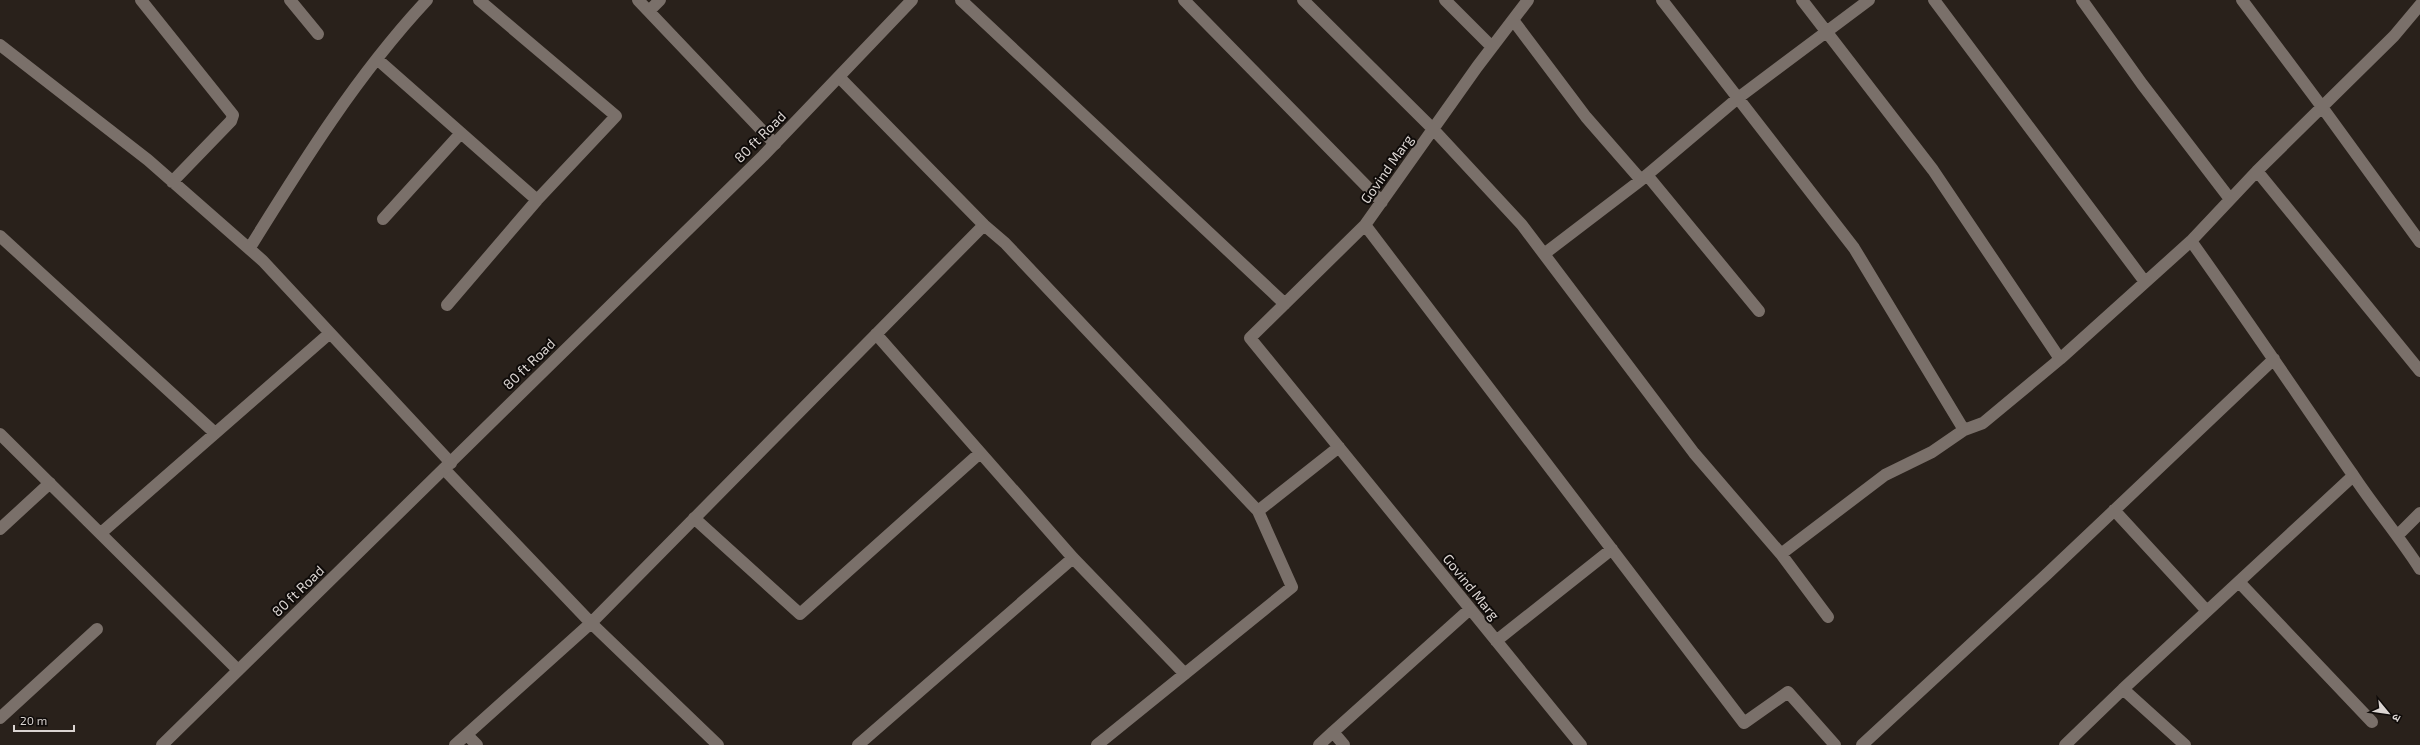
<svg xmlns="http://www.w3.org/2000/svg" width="2420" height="745" font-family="'Exo 2','Noto Sans Devanagari',sans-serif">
  <rect width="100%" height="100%" fill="#29211b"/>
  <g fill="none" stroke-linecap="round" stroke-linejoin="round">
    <path stroke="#7a706a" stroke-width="12" d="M141,0l92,115 -2,6 -59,61
      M290,0l28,34
      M638,0l137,144
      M961,0l324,304
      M1184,0l198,202
      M1303,0l130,129 89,96 172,228 87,101
      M1445,0l47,47
      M1528,0l-51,67 -112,158 -115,113 331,407
      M1662,0l192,248 110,182
      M1802,0l131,170 127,189
      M1934,0l211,282
      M2082,0l60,84 88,115
      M2242,0l80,107 98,135
      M2420,5l-26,31 -137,135 -66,70c55,77 108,156 162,234 21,32 46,61 67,94
      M649,11l11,-11
      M1513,20l73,97 55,63 97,-82 131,-98
      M0,45l148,115 115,101 188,202
      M377,59l160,141
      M839,77l145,148 21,18 253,268 34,76 -195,158
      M2257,171l163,200
      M1647,175l112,136
      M383,219l78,-86
      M1365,225l379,498 44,-31 47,53
      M0,236l215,197
      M249,249c54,-87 108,-174 178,-249
      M1544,254l97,-74
      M447,305l90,-105 79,-84 -137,-116
      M876,334l197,224 112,116
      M0,434l238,236
      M444,469l147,154 127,122
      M2114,510l93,101
      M1258,511l81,-64
      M694,518l106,96 180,-161
      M0,529l50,-46
      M101,533l229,-200
      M2398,535l22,-22
      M2239,582l133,140
      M1828,617l-47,-63 104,-79 47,-23 32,-22 19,-7 77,-64 131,-118
      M1496,641l116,-92
      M0,718l97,-89
      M467,735l10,10
      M455,745l136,-122 393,-398
      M858,745l215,-187
      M1319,745l14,-13
      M1344,745l-11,-13 137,-123
      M1862,745l185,-171 227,-215
      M2065,745l58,-56
      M2185,745l-62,-56 230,-213"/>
    <path stroke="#7a706a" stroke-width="12" d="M162,745l601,-589 149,-156"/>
  </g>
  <g text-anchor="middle" stroke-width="4" stroke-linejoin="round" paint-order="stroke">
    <g font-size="14" fill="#dbd5d2" stroke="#0f0b09">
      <text transform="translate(760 137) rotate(-45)" y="5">80 ft Road</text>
      <text transform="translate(1387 169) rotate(-55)" y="5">Govind Marg</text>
      <text transform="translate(529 364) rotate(-44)" y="5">80 ft Road</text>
      <text transform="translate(1471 587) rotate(51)" y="5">Govind Marg</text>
      <text transform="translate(298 591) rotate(-44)" y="5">80 ft Road</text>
    </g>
  </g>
  <g transform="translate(2388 713) rotate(119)" stroke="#0f0b09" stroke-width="3" paint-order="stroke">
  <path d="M0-3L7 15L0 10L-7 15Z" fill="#dbd5d2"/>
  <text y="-6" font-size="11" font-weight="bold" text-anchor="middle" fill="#dbd5d2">उ</text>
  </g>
  <path d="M14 725v6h60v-6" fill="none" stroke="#dbd5d2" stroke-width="2"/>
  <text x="20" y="725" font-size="12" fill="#dbd5d2" stroke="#0f0b09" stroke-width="3" paint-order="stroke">20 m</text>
</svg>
